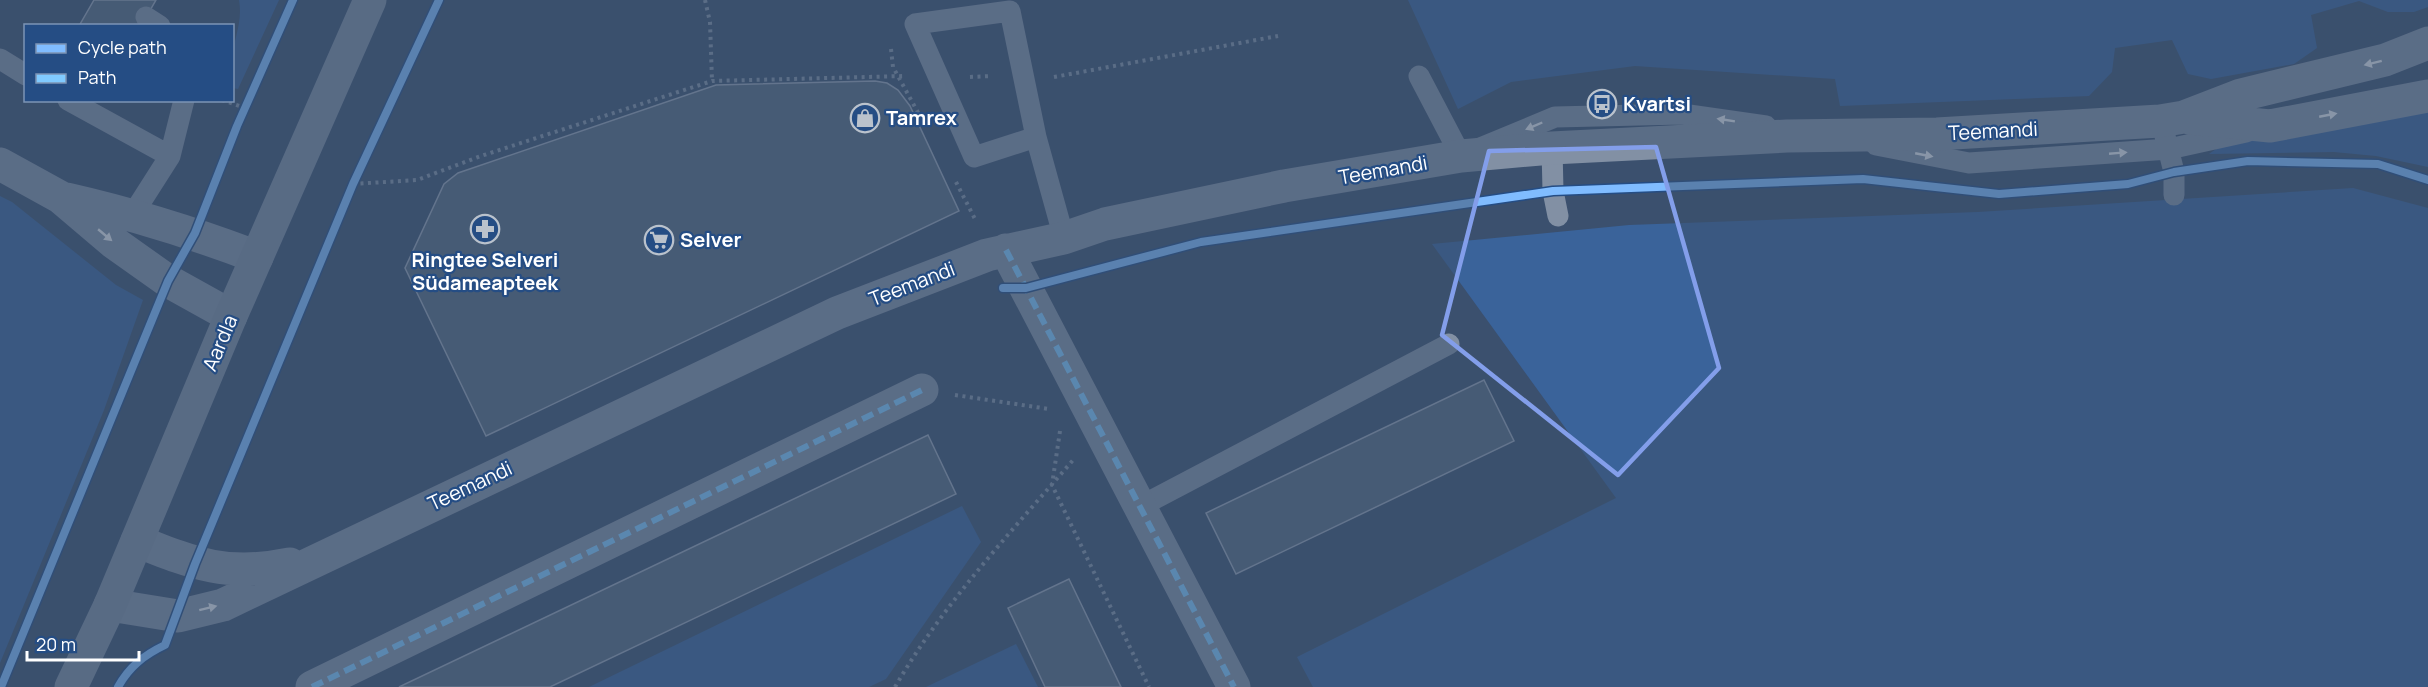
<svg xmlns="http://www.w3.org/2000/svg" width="2428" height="687" font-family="Manrope,sans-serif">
  <rect width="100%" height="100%" fill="#3b506e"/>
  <path fill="#3a639a" d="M239,0h40l-41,89 -5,-1c-1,-10 -1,-20 -1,-30 2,-20 11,-37 7,-58z
    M1408,0h1020v7l-14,5h-26l-29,-11 -48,14 6,33 -23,16 -83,15 -23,-5 -16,-34 -57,8 -3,24 -23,24 -249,10 -5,-27 -200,-13 -124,16 -53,27z
    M2428,111v56l-52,-11 -42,-4 -125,2 14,-10z
    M2353,188l75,20v479h-1115l-16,-30 319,-159 -184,-254 197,-19 349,-13z
    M0,196l12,6 104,83 27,15 -39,110 -104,253z
    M962,506l19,36 -95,137 -17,8h-280z
    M1016,644l22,43h-112z"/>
  <path fill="#56687f" stroke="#95a1b3" stroke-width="1.5" d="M94,0h62l-15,26h-62z
    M875,81l12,2 11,7 12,16 49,105 -473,225 -81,-168 39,-84 14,-11 258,-88z
    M1484,380l30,61 -278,133 -30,-61z
    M928,435l28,59 -406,193h-151z
    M1069,579l52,108h-76l-37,-79z"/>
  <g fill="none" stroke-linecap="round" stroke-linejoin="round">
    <path stroke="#8290a4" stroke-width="4" stroke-dasharray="3 4.5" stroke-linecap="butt" d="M705,0l5,22 2,59
      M891,49l2,18 28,51
      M970,77l22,-1
      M1054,77l224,-41
      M222,100l23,8
      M956,182l20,39
      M353,184l64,-4 64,-24 231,-75 194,-5
      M955,395l94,14
      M1060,431l-8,54 97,202
      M895,687c48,-83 116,-155 179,-228"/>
    <path stroke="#8290a4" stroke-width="21" d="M146,17l14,9
      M0,59l26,16
      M1419,76l42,80 94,-39 127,-3 84,12
      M68,100l102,56
      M2165,136l9,36v23
      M1036,137l-62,20 -59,-133 95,-13 26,126 28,101
      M1876,145l93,18 200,-14 77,-17
      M1552,148l1,43 5,25
      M133,214l37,-58 14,-56
      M1141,506l308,-162"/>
    <path stroke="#8290a4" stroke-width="33" d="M2189,118l81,8 158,-30
      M0,164l60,33 53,45 55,39 63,35
      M67,199c66,15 127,34 190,58
      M1006,250l228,437
      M137,541c58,23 90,36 153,23
      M110,605l68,11 45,-11 614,-292 150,-58 77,-17 41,-14 179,-38 177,-30 91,-8 235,-12 150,-2 223,-13 24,-4 57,-22 144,-35 43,-17
      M312,687l610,-297"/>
    <path stroke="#7c8ca1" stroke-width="33" d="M71,687l39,-82 121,-289 139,-316"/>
    <path stroke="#80caff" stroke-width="6" stroke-dasharray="12 6" stroke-linecap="butt" d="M1006,250l228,437
      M312,687l610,-297"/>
    <g stroke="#254d84" stroke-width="11">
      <path id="cycleway" d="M1003,288h23l175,-46 352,-51 310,-12 136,15 129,-10 46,-12 74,-11 130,3 50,16
        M1,687l167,-406 27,-48 42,-107 56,-126
        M118,687c11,-20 26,-32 47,-42l30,-81 158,-380 86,-184"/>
    </g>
    <use href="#cycleway" stroke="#80bcff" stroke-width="8"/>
  </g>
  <defs><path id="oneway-solid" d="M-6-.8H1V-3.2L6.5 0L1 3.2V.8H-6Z" transform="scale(1.5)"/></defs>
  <g fill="#e6e9ed">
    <use href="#oneway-solid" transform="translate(2373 63) rotate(166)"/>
    <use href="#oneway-solid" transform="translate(2328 115) rotate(-11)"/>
    <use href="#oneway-solid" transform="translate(1726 120) rotate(-171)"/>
    <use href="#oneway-solid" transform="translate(1534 126) rotate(157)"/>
    <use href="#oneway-solid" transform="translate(2118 153) rotate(-5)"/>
    <use href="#oneway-solid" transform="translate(1924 155) rotate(11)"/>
    <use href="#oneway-solid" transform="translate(105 235) rotate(40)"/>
    <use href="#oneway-solid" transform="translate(208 608) rotate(-14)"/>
  </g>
  <path d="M0 0H2428V687H0ZM1656,147l63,221 -101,107 -176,-140 47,-184z" fill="#3b506e" fill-opacity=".55" fill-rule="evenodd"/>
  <path fill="none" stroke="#839eea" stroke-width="4.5" stroke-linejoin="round" d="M1656,147l63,221 -101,107 -176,-140 47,-184z"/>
  <defs>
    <g id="bus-ring" transform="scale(1.5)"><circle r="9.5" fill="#254d84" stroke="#bac2cc" stroke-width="1.5"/><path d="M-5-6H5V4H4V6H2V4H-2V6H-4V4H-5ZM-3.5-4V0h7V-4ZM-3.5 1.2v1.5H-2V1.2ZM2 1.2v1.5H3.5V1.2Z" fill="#bac2cc"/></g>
    <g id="shop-ring" transform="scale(1.5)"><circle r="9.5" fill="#254d84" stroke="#bac2cc" stroke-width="1.5"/><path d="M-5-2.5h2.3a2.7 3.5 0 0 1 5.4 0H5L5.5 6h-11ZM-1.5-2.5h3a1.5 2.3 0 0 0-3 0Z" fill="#bac2cc"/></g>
    <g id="pharmacy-ring" transform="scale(1.5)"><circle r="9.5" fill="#254d84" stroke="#bac2cc" stroke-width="1.5"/><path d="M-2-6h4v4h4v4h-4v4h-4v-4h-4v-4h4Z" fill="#bac2cc"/></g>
    <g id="supermarket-ring" transform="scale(1.5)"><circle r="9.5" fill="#254d84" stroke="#bac2cc" stroke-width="1.5"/><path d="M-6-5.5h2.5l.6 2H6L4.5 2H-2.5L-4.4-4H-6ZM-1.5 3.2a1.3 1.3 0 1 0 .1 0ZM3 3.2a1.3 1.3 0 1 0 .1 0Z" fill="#bac2cc"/></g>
  </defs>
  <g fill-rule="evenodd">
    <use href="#bus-ring" x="1602" y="104"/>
    <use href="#shop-ring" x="865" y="118"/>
    <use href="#pharmacy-ring" x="485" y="229"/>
    <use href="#supermarket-ring" x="659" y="240"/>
  </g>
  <g text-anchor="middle" stroke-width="4.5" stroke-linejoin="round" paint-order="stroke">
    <g font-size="20" font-weight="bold" fill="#fff" stroke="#254d84" text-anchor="start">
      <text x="1623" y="111">Kvartsi</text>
      <text x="886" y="125">Tamrex</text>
      <text x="680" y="247">Selver</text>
      <text x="485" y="267" text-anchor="middle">Ringtee Selveri<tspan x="485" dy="23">Südameapteek</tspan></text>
    </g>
    <g font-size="20" fill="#fff" stroke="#254d84">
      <text transform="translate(1993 131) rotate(-3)" y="7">Teemandi</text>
      <text transform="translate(1383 170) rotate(-10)" y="7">Teemandi</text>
      <text transform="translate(912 284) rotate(-21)" y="7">Teemandi</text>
      <text transform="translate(220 343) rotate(-67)" y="7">Aardla</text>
      <text transform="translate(470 486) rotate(-25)" y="7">Teemandi</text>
    </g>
  </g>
  <rect x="24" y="24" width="210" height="78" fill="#254d84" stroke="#7c94b5" stroke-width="1.5"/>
  <rect x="36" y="44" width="30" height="9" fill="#80bcff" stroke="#7c94b5" stroke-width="1.5"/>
  <text x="78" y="54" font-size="18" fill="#ffffff">Cycle path</text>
  <rect x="36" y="74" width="30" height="9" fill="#80caff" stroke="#7c94b5" stroke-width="1.5"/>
  <text x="78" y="84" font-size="18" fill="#ffffff">Path</text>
  <path d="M27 651v9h112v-9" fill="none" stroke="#ffffff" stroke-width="3"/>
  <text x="36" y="651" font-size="18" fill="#ffffff" stroke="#254d84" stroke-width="4.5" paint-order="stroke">20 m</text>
</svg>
